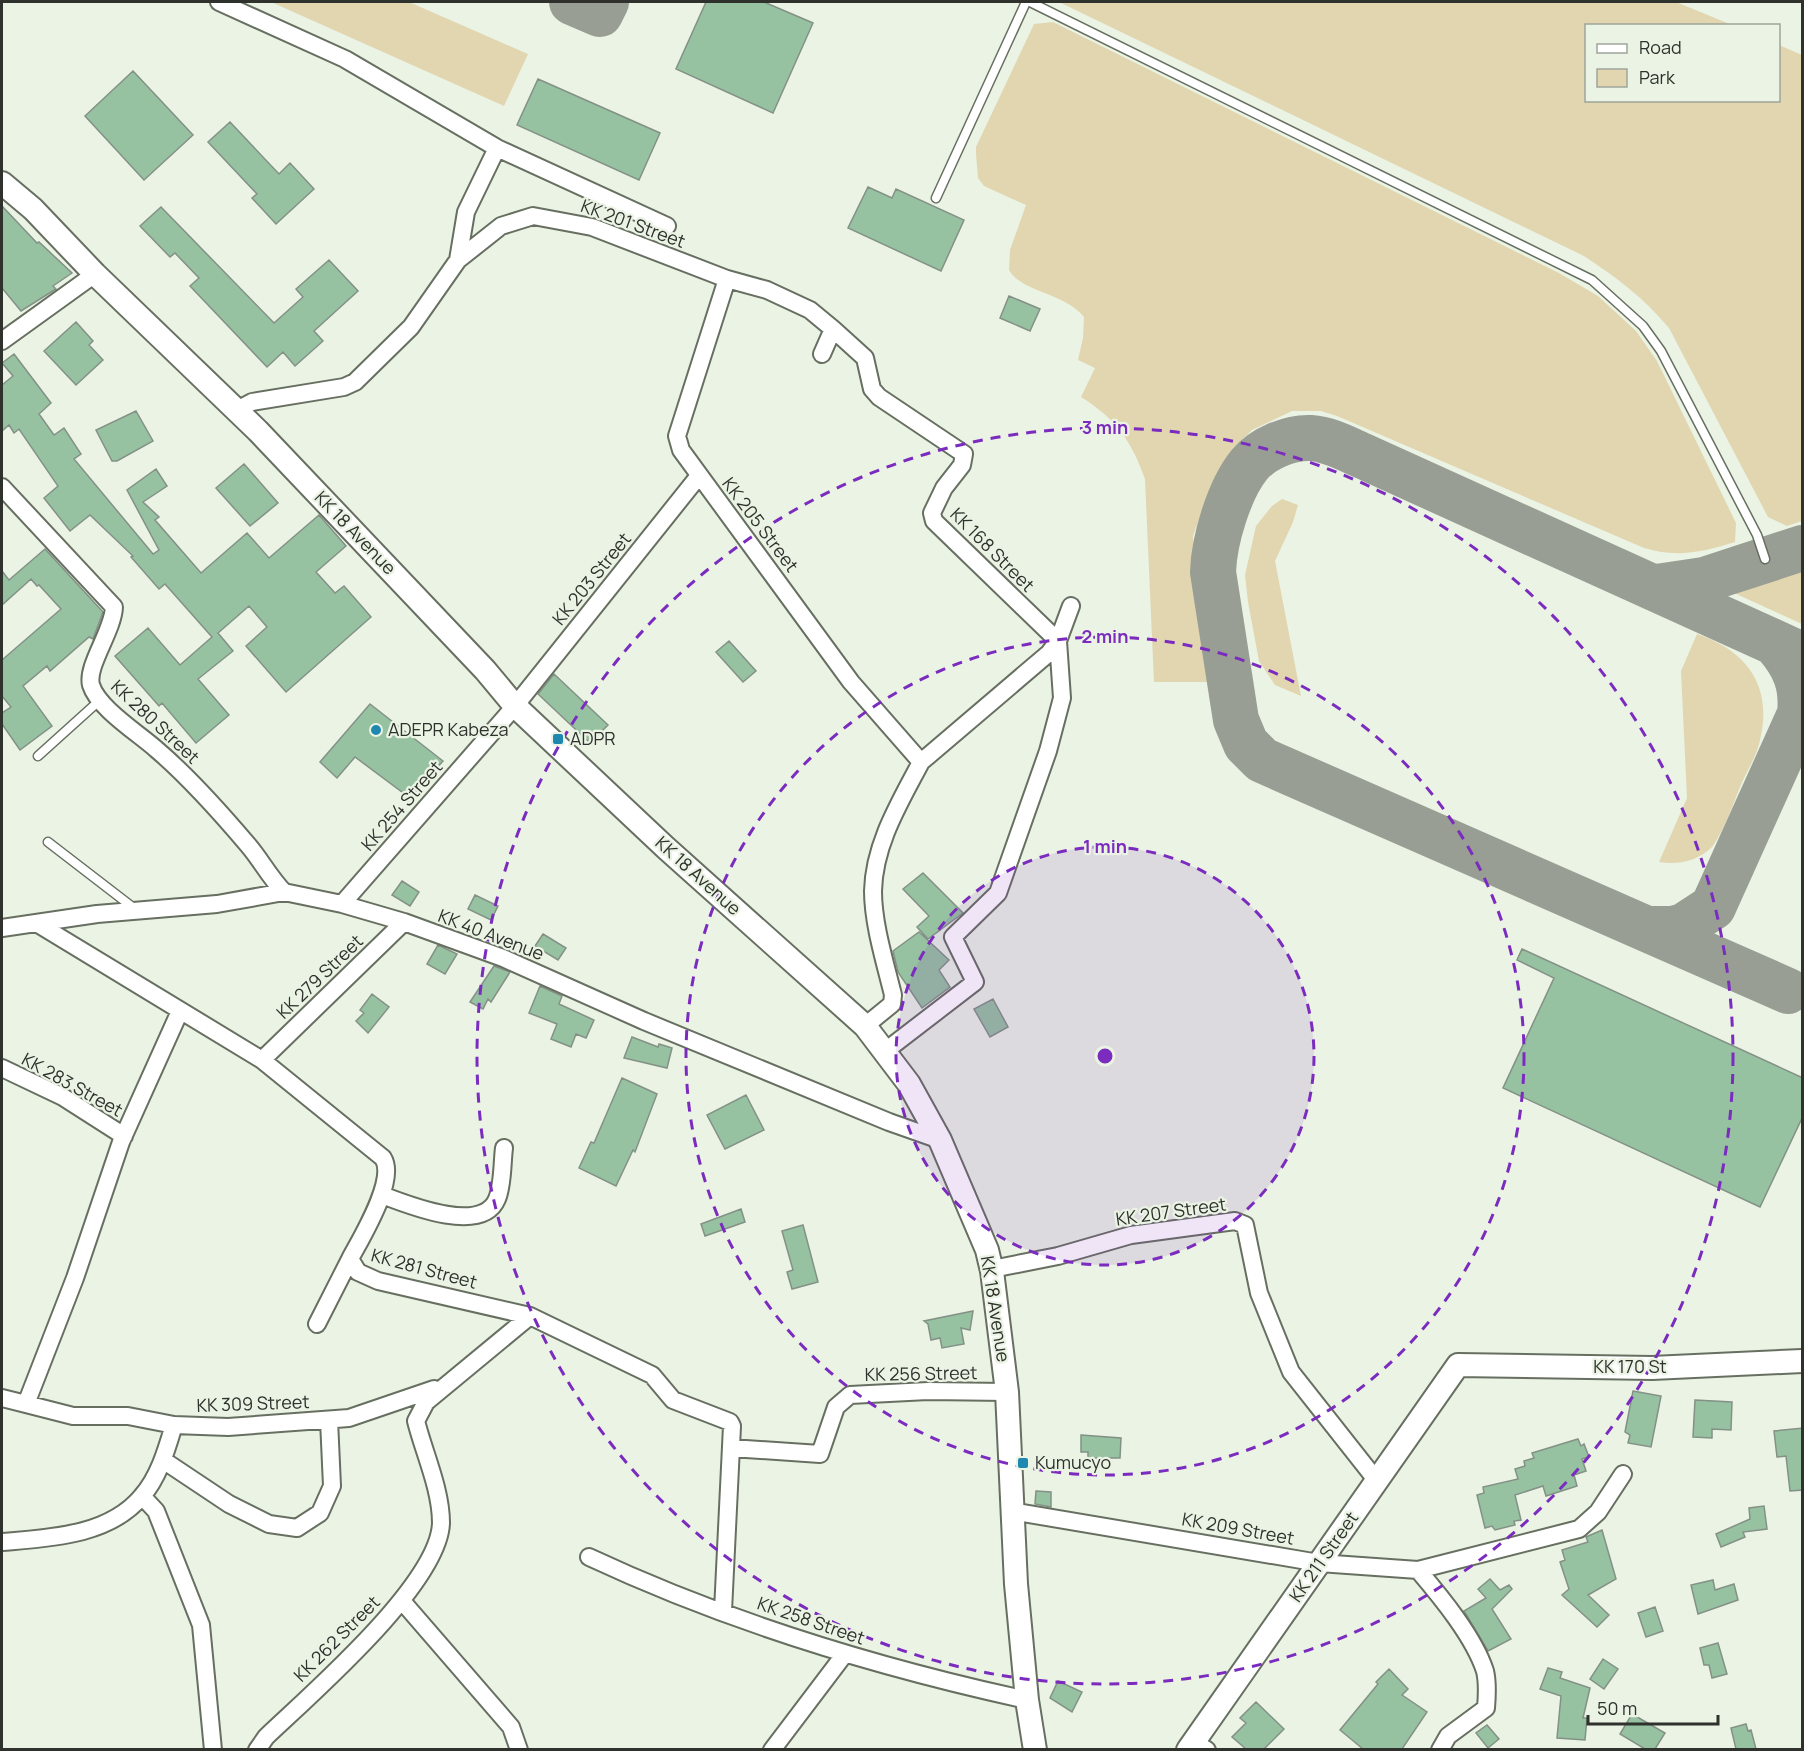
<svg xmlns="http://www.w3.org/2000/svg" width="1804" height="1751" font-family="Manrope,sans-serif">
  <rect width="100%" height="100%" fill="#eaf3e4"/>
  <path fill="#e1d6b0" d="M271,2h138l119,52 -24,52z
    M1059,2h617l56,23 -146,1v74h192l1,-55 23,10v466l-15,5 -19,-9 -99,-189c-25,-30 -53,-51 -85,-72z
    M1053,22l506,251 39,23 38,35 21,30 79,162 -1,19c-32,10 -58,16 -91,6l-307,-132 -16,-5h-29l-40,19 -17,17 -36,72 -6,17v21l18,125h-57l-9,-203c-14,-39 -29,-60 -64,-82l14,-29 -17,-8 5,-22 1,-21c-19,-24 -63,-25 -75,-47l1,-20 16,-45 -42,-19 -6,-8 -2,-24v-7l58,-123z
    M1282,499l16,6 -5,17 -18,39 26,135 -26,-11 -16,-24 -11,-59 -3,-27 11,-49 16,-20z
    M1802,571v53l-70,-32z
    M1697,634c50,17 76,52 63,106 -3,16 -14,32 -20,47 -8,20 -15,41 -27,59 -15,15 -33,19 -54,16l28,-64 -6,-127z"/>
  <g fill="none" stroke-linecap="round" stroke-linejoin="round">
    <path stroke="#989e94" stroke-width="46" d="M572,2l28,12 6,-12
      M1657,587l47,-7 98,-32
      M1648,929h25l11,-3 29,-19 87,-193c3,-29 -5,-48 -24,-70
      M1788,991l-526,-231 -16,-16 -10,-24 -23,-148c1,-32 16,-82 36,-107 14,-17 41,-28 62,-27 18,1 36,11 52,18l439,199"/>
  </g>
  <path fill="#97c2a1" stroke="#839186" stroke-width="1.5" d="M706,2h58l49,21 -40,90 -97,-44z
    M133,71l60,64 -49,45 -59,-64z
    M538,79l122,54 -21,47 -122,-55z
    M230,122l49,52 11,-11 24,26 -38,35 -24,-26 5,-4 -49,-52z
    M868,187l24,11 4,-9 68,31 -23,51 -93,-43z
    M2,206l35,37 2,-1 33,31 -19,13 3,3 -35,22 -19,-23z
    M161,207l113,116 29,-26 -7,-8 33,-29 29,31 -44,40 9,10 -28,25 -12,-14 -16,15 -77,-81 9,-8 -24,-25 -5,4 -30,-31z
    M1009,296l31,13 -10,22 -30,-13z
    M76,322l17,19 -4,4 14,15 -27,25 -32,-34z
    M14,354l37,49 -12,11 15,21 10,-7 17,26 -7,5 79,95 6,-4 -32,-60 29,-21 11,17 -24,16 16,15 -4,3 46,53 46,-40 22,25 50,-43 27,31 -30,26 19,21 9,-7 27,31 -85,75 -40,-46 21,-19 -18,-21 -31,27 15,18 -35,28 31,36 -33,28 -34,-40 -3,3 -44,-50 33,-28 32,37 32,-28 -47,-53 -6,5 -28,-32 2,-1 -43,-41 -20,16 -26,-33 14,-12 -39,-57 -5,4 -5,-8 -7,6v-46l11,-9 -11,-13z
    M136,411l17,30 -36,20h-5l-16,-31z
    M244,464l34,39 -28,23 -34,-38z
    M45,549l58,63 -10,27 -4,-2 -39,34 -3,-5 -24,20 29,40 -32,24 -18,-26v-11l9,-6 -9,-11v-36l59,-51 -22,-24 -2,1 -6,-7 -29,26v-34l7,9z
    M729,641l27,30 -13,11 -27,-30z
    M554,674l54,51 -18,18 -52,-49z
    M370,704l73,57 -33,37 -55,-41 -18,21 -17,-16z
    M923,873l40,40 -35,26 -11,-12 12,-11 -26,-27z
    M402,881l17,11 -9,14 -18,-11z
    M475,895l23,11 -7,14 -23,-11z
    M919,932l30,28 -10,10 11,17 -28,21 -24,-36 -5,-21z
    M543,934l23,14 -8,12 -23,-14z
    M438,945l19,9 -12,20 -18,-10z
    M1522,949l281,129v38l-43,91 -257,-119 51,-110 -37,-18z
    M494,966l16,6 -19,30 -3,-3 -5,10 -13,-7z
    M540,986l22,10 -3,8 35,16 -8,18 -10,-4 -5,13 -20,-8 6,-15 -28,-11z
    M372,994l17,13 -21,26 -12,-12 8,-8 -4,-3z
    M993,999l15,28 -18,10 -16,-28z
    M632,1037l26,10 1,-3 13,4 -5,20 -43,-10z
    M622,1078l35,16 -22,58 -2,-2 -17,36 -37,-18 12,-26 3,1z
    M746,1095l18,35 -39,19 -18,-34z
    M741,1209l4,13 -40,14 -4,-12z
    M803,1225l15,57 -26,7 -5,-17 6,-2 -11,-39z
    M973,1311l-3,19 -9,-2 3,16 -22,4 -2,-10 -9,2 -3,-16 -4,-3z
    M1633,1391l28,5 -10,51 -23,-4 2,-8 -5,-3z
    M1695,1400l37,2 -1,28 -19,-1v9l-19,-1z
    M1803,1428v62l-13,1 -4,-35 -9,1 -3,-26z
    M1081,1435l40,3 -1,20h-32v-6h-7z
    M1578,1439l3,7 3,-2 5,13 -7,2 4,12 -12,4 3,11 -31,10 -3,-10 -28,9 6,25 -7,1 1,4 -20,5 -3,-4 -7,2 -8,-33 7,-2 -1,-6 35,-8 -3,-10 10,-3 -1,-5 10,-3 -2,-5z
    M1036,1491l15,1v15l-16,-3z
    M1764,1506l3,23 -24,3 2,5 -24,10 -5,-13 34,-15 -1,-11z
    M1602,1530l14,49 -28,16 21,20 -12,12 -35,-32 7,-6 -9,-27 5,-2 -3,-10 26,-8 -2,-5z
    M1490,1579l10,11 9,-5 3,4 -20,20 19,30 -23,12 -24,-40 22,-13 -8,-9z
    M1713,1580l2,10 19,-6 4,16 -40,14 -7,-29z
    M1655,1607l8,24 -17,6 -8,-24z
    M1718,1643l9,31 -15,4 -3,-13h-5l-4,-17z
    M1603,1659l15,10 -14,20 -14,-10z
    M1548,1668l14,4 -2,6 30,10 -7,30h4l-2,22 -28,-2 4,-42 -21,-7z
    M1389,1669l19,20 -6,6 25,17 -25,37h-39l-23,-19 38,-46 -2,-2z
    M1058,1681l24,11 -10,20 -22,-14z
    M1256,1702l28,27 -20,20h-18l-14,-12 14,-14 -6,-5z
    M1632,1714l33,19 -10,16h-10l-25,-15z
    M1746,1724l2,7 3,-1 5,19h-20l-5,-21z
    M1487,1725l12,14 -11,9 -12,-15z"/>
  <g fill="none" stroke-linecap="round" stroke-linejoin="round">
    <g stroke="#676f61" stroke-width="11">
      <path id="service" d="M1030,2l562,278 51,46 18,25 96,184 8,24
        M936,198l90,-196
        M38,756l61,-55
        M48,842l87,67"/>
    </g>
    <g stroke="#676f61" stroke-width="20">
      <path id="minor" d="M219,2l126,57 152,89 170,78
        M458,260l8,-48 31,-64
        M727,279l-50,157 4,14 170,232 70,80c-21,40 -47,82 -48,129 0,33 12,71 20,104l-1,9 -27,22
        M833,329l32,29 7,31 7,8 85,57 -2,11 -18,23 -12,25 2,8 124,120 4,57 -14,53 -50,142 -45,44 22,45 -91,70
        M2,341l93,-67
        M237,410l15,-8 92,-15 11,-5 56,-55 47,-67 43,-34 32,-10 59,11 135,52 40,11 43,20 23,19 -11,25
        M2,487l112,120c-1,24 -28,59 -23,78 7,23 47,48 65,64 33,28 64,63 92,96 13,15 22,33 36,47
        M921,762l128,-109 9,-12 13,-35
        M342,904l173,-198 183,-229
        M38,924l224,136 121,98c14,22 -22,80 -33,101l8,13 20,9 152,35 122,59 21,25 57,22 2,4 -9,185
        M2,928l95,-14 120,-10 67,-12 58,12 62,18 99,36 141,63 245,101 51,18
        M262,1060l142,-138
        M2,1068l61,29 61,39
        M382,1195c26,10 100,40 115,4 6,-14 5,-35 7,-51
        M992,1269l66,-13 73,-21 104,-14 10,4 14,68 32,79 86,109
        M317,1324l33,-65
        M2,1398l24,6
        M174,1425l-46,-9h-55l-47,-12 49,-126 46,-136 59,-131
        M731,1448l89,6 16,-47 14,-12 78,-4 79,1
        M163,1460l66,44 40,20 28,4 23,-15 12,-27 -3,-66
        M142,1496l14,15 45,114 12,125
        M1011,1511l308,52 99,7c23,27 56,67 67,101 3,12 2,25 1,37l-38,28 -8,14
        M2,1542c47,-4 107,-6 140,-46 17,-19 25,-48 32,-71l54,2 121,-9 85,-29
        M589,1557c139,65 287,110 438,143
        M1418,1570l161,-41 19,-17 25,-38
        M402,1601l109,126 8,23
        M1194,1742l13,8
        M257,1750l9,-13c45,-43 173,-153 175,-214 0,-34 -17,-70 -25,-102l10,-19 104,-86
        M772,1750l72,-95"/>
    </g>
    <g stroke="#676f61" stroke-width="26">
      <path id="secondary" d="M2,183l31,26 62,65 163,157 227,239 30,36 151,142 199,178 44,58 31,56 47,110 5,21 15,121 9,192 11,116 8,50
        M1188,1750l270,-385 194,3 150,-7"/>
    </g>
    <use href="#service" stroke="#fff" stroke-width="8"/>
    <use href="#minor" stroke="#fff" stroke-width="16"/>
    <use href="#secondary" stroke="#fff" stroke-width="22"/>
  </g>
  <circle cx="1105" cy="1056" r="209" fill="#7b2cbf" fill-opacity=".12"/>
  <g fill="none" stroke="#7b2cbf" stroke-width="3" stroke-dasharray="10 8">
    <circle cx="1105" cy="1056" r="209"/>
    <circle cx="1105" cy="1056" r="419"/>
    <circle cx="1105" cy="1056" r="628"/>
  </g>
  <g fill="#1f88b0" stroke="#eaf3e4" stroke-width="2">
    <circle cx="376" cy="730" r="6"/>
    <rect x="552" y="733" width="12" height="12" rx="3"/>
    <rect x="1017" y="1457" width="12" height="12" rx="3"/>
  </g>
  <g text-anchor="middle" stroke-width="4.5" stroke-linejoin="round" paint-order="stroke">
    <g font-size="18" fill="#2e312c" stroke="#eaf3e4">
      <text transform="translate(633 224) rotate(20)" y="6">KK 201 Street</text>
      <text transform="translate(760 525) rotate(53)" y="6">KK 205 Street</text>
      <text transform="translate(355 533) rotate(46)" y="6">KK 18 Avenue</text>
      <text transform="translate(992 550) rotate(45)" y="6">KK 168 Street</text>
      <text transform="translate(592 579) rotate(-51)" y="6">KK 203 Street</text>
      <text transform="translate(155 722) rotate(43)" y="6">KK 280 Street</text>
      <text transform="translate(402 806) rotate(-49)" y="6">KK 254 Street</text>
      <text transform="translate(698 876) rotate(42)" y="6">KK 18 Avenue</text>
      <text transform="translate(491 935) rotate(21)" y="6">KK 40 Avenue</text>
      <text transform="translate(320 977) rotate(-44)" y="6">KK 279 Street</text>
      <text transform="translate(72 1085) rotate(29)" y="6">KK 283 Street</text>
      <text transform="translate(1171 1212) rotate(-8)" y="6">KK 207 Street</text>
      <text transform="translate(424 1269) rotate(15)" y="6">KK 281 Street</text>
      <text transform="translate(995 1309) rotate(81)" y="6">KK 18 Avenue</text>
      <text x="1630" y="1373">KK 170 St</text>
      <text transform="translate(921 1374) rotate(-1)" y="6">KK 256 Street</text>
      <text transform="translate(253 1404) rotate(-2)" y="6">KK 309 Street</text>
      <text transform="translate(1238 1529) rotate(10)" y="6">KK 209 Street</text>
      <text transform="translate(1324 1557) rotate(-55)" y="6">KK 211 Street</text>
      <text transform="translate(811 1621) rotate(19)" y="6">KK 258 Street</text>
      <text transform="translate(337 1639) rotate(-45)" y="6">KK 262 Street</text>
    </g>
    <g font-size="18" fill="#2e312c" stroke="#eaf3e4" text-anchor="start">
      <text x="388" y="736">ADEPR Kabeza</text>
      <text x="570" y="745">ADPR</text>
      <text x="1035" y="1469">Kumucyo</text>
    </g>
  </g>
  <circle cx="1105" cy="1056" r="9" fill="#7b2cbf" stroke="#eaf3e4" stroke-width="3"/>
  <g font-size="18" text-anchor="middle" font-weight="bold" fill="#7b2cbf" stroke="#eaf3e4" stroke-width="4.5" stroke-linejoin="round" paint-order="stroke">
    <text x="1105" y="434">3 min</text>
    <text x="1105" y="643">2 min</text>
    <text x="1105" y="853">1 min</text>
  </g>
  <rect width="1804" height="1751" fill="none" stroke="#2e312c" stroke-width="6"/>
  <rect x="1585" y="24" width="195" height="78" fill="#eaf3e4" stroke="#9fa59a" stroke-width="1.5"/>
  <rect x="1597" y="44" width="30" height="9" fill="#ffffff" stroke="#9fa59a" stroke-width="1.5"/>
  <text x="1639" y="54" font-size="18" fill="#2e312c">Road</text>
  <rect x="1597" y="69" width="30" height="18" fill="#e1d6b0" stroke="#9fa59a" stroke-width="1.5"/>
  <text x="1639" y="84" font-size="18" fill="#2e312c">Park</text>
  <path d="M1588 1715v9h130v-9" fill="none" stroke="#2e312c" stroke-width="3"/>
  <text x="1597" y="1715" font-size="18" fill="#2e312c" stroke="#eaf3e4" stroke-width="4.5" paint-order="stroke">50 m</text>
</svg>
